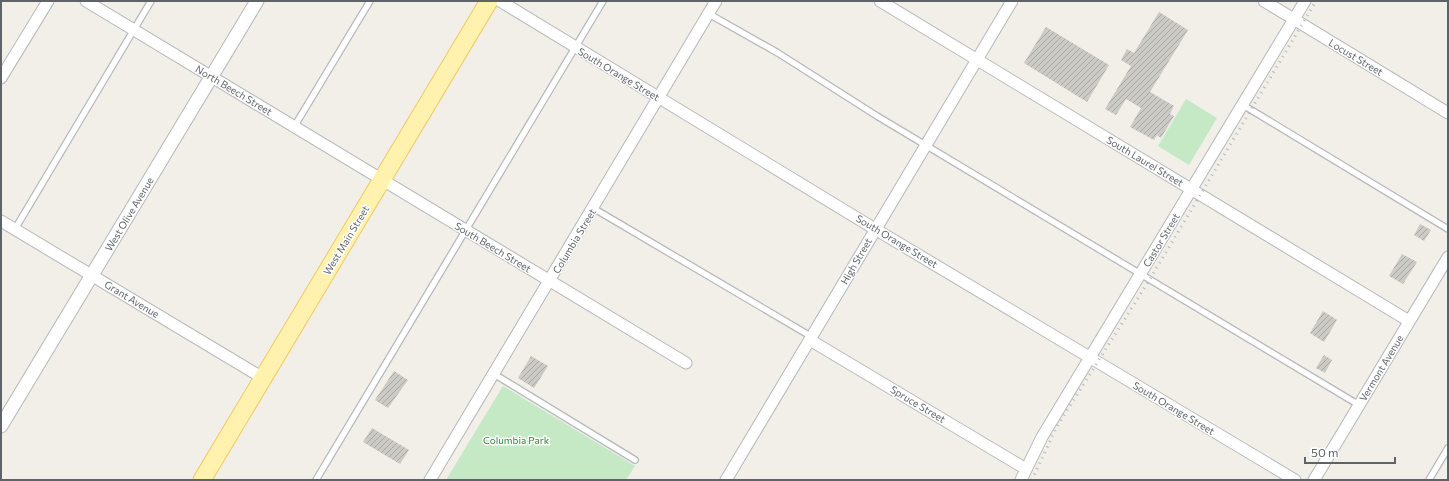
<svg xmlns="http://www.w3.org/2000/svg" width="1449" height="481" font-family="Commissioner,sans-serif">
  <defs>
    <pattern id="building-hatch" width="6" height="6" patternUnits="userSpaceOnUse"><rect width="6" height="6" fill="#cccac5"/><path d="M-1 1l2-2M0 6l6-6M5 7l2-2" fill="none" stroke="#a9a8a4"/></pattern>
  </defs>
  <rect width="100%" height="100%" fill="#f1efe8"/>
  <path fill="#c5e8c5" d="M1186,99l31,19 -28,47 -31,-19z
    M503,386l132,80 -9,14h-180z"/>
  <path fill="url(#building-hatch)" d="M1159,12l29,18 -38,62 24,14 -4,8 4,2 -13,22 -4,-3 -3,5 -24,-13 11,-19 -15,-9 -10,16 -11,-6 26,-43 -10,-6 6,-11 7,4z
    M1046,27l63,38 -22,37 -63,-39z
    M1420,224l11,6 -7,11 -10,-6z
    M1402,254l15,8 -14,22 -14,-8z
    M1323,311l14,9 -13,22 -14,-9z
    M1324,355l8,5 -7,13 -9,-5z
    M531,356l17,10 -14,22 -16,-10z
    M394,371l14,9 -20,28 -13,-8z
    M372,428l37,22 -9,14 -37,-22z"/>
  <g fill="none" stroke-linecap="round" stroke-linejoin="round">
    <g stroke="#b5b8bc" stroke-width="8">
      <path id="service" d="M709,14l69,39 99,63 482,289
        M1243,105l205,124
        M294,127l76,-126
        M593,208l219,129
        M15,229l136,-228
        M494,374l141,86
        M316,480l287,-479
        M1429,480l19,-32"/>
    </g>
    <g stroke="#b5b8bc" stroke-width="13">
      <path id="minor" d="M86,1l600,362
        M500,1l375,228 420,251
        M880,1l529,320
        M1264,1l184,112
        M1,78l47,-77
        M1,221l262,157
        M810,340l216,129
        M430,480l286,-479
        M726,480l286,-479
        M1021,480l21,-43 263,-436
        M1314,480l134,-223"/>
    </g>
    <g stroke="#b5b8bc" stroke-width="15">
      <path id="tertiary" d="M1,426l256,-425"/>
    </g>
    <g stroke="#f2c960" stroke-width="19">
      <path id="primary" d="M202,480l287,-479"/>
    </g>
    <use href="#service" stroke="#fff" stroke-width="5.5"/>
    <use href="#minor" stroke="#fff" stroke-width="11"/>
    <use href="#tertiary" stroke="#fff" stroke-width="13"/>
    <use href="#primary" stroke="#fff2af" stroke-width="17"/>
    <path stroke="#b6b7b8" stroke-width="3" stroke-dasharray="1 5" stroke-linecap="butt" d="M1032,480l24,-52 94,-149 166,-278"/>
  </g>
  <g text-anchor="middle" stroke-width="3" stroke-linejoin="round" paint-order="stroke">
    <g font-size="10" fill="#5f6368" stroke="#fff">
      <text transform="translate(1356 57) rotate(31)" y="4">Locust Street</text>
      <text transform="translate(619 74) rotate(31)" y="4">South Orange Street</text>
      <text transform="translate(234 90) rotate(31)" y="4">North Beech Street</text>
      <text transform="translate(1145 161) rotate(31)" y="4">South Laurel Street</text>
      <text transform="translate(129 214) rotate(-59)" y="4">West Olive Avenue</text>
      <text transform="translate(346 240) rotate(-59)" y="4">West Main Street</text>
      <text transform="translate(1161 240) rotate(-59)" y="4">Castor Street</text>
      <text transform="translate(574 241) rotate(-59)" y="4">Columbia Street</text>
      <text transform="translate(897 241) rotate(31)" y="4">South Orange Street</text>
      <text transform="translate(493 247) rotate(31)" y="4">South Beech Street</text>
      <text transform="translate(856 261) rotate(-60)" y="4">High Street</text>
      <text transform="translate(132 299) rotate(31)" y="4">Grant Avenue</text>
      <text transform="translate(1381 368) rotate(-59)" y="4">Vermont Avenue</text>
      <text transform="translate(918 404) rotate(31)" y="4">Spruce Street</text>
      <text transform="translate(1174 408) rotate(31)" y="4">South Orange Street</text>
    </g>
    <g font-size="10" fill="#348238" stroke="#fff">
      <text x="516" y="444">Columbia Park</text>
    </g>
  </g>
  <rect width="1449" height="481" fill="none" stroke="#5f6368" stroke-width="4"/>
  <path d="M1305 457v6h90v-6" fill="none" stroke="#5f6368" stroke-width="2"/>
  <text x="1311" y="457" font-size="12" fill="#5f6368" stroke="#ffffff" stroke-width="3" paint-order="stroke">50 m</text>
</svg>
